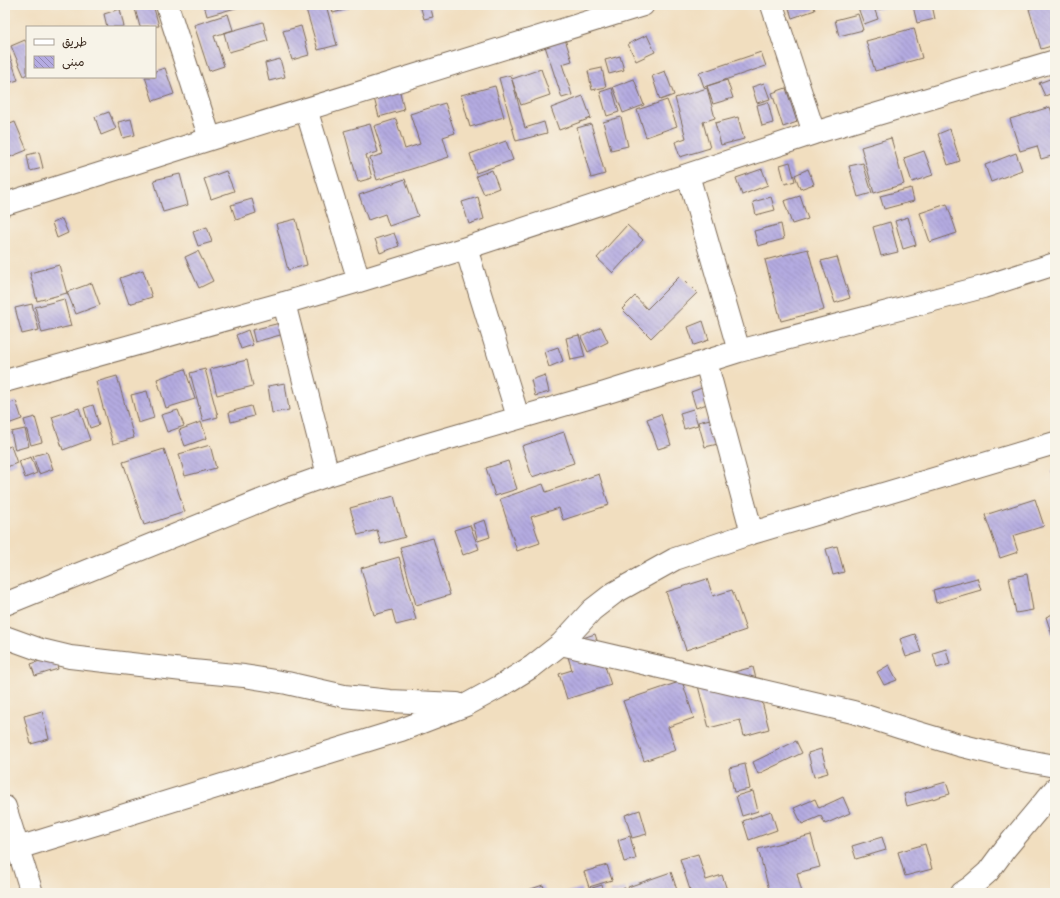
<svg xmlns="http://www.w3.org/2000/svg" width="1060" height="898" font-family="Delius,'Playpen Sans Arabic',sans-serif">
  <defs>
    <pattern id="building-back-hatch" width="6" height="6" patternUnits="userSpaceOnUse"><rect width="6" height="6" fill="#b4abe1"/><path d="M-1 5l2 2M0 0l6 6M5-1l2 2" fill="none" stroke="#948bb6"/></pattern>
  </defs>
  <rect width="100%" height="100%" fill="#f7f3e8"/>
  <filter id="ink" filterUnits="userSpaceOnUse"><feTurbulence type="fractalNoise" baseFrequency=".025" numOctaves="2"/><feDisplacementMap in="SourceGraphic" scale="8" xChannelSelector="R" yChannelSelector="G"/><feConvolveMatrix kernelMatrix="1 2 1 2 8 2 1 2 1" color-interpolation-filters="sRGB"/></filter>
  <filter id="wash" filterUnits="userSpaceOnUse"><feTurbulence type="fractalNoise" baseFrequency=".012" numOctaves="4" result="noise"/><feDisplacementMap in="SourceGraphic" scale="16" xChannelSelector="R" yChannelSelector="G"/><feGaussianBlur stdDeviation="0.9" result="paint"/><feColorMatrix in="noise" values="0 0 0 0 0 0 0 0 0 0 0 0 0 0 0 0 0 1.4 0 .05"/><feComposite in="paint" operator="in"/></filter>
  <g filter="url(#wash)">
    <rect width="100%" height="100%" fill="#f1debf"/>
    <g id="blocks">
      <path fill="url(#building-back-hatch)" d="M134,5h19l6,21 -19,1z
        M204,5h34l1,2 -32,9z
        M318,5h8l11,40 -19,5 -12,-41z
        M331,5h16l1,4 -15,4z
        M420,5h10l3,12 -9,2z
        M788,5h25l2,5 -23,8z
        M857,5h16l5,14 -14,5z
        M875,5h19l-17,5z
        M916,5h16l3,14 -18,4 -4,-17z
        M1042,5h13v40l-14,4 -12,-40z
        M120,9l4,18h-17l-3,-13z
        M228,14l5,16 -19,6 10,30 -15,5 -15,-46z
        M858,14l5,16 -24,6 -4,-16z
        M263,22l5,19 -39,11 -5,-19z
        M301,26l8,29 -17,5 -9,-29z
        M914,28l8,30 -47,13 -9,-30z
        M647,35l8,17 -19,9 -8,-17z
        M564,36l8,25 -10,3 10,31 -10,3 -18,-55z
        M25,40l2,4v30l-3,2 -13,-30z
        M7,48l11,32 -13,4v-35z
        M761,52l5,14 -62,21 -5,-14z
        M620,56l4,14 -15,4 -4,-14z
        M280,59l5,18 -16,4 -4,-18z
        M165,68l9,26 -21,7 -8,-24h10v-6z
        M602,68l4,19 -14,3 -4,-19z
        M541,69l9,26 -29,10 -9,-25 13,48 19,-6 3,11 -31,8 -17,-63 12,-3 1,4z
        M665,71l9,24 -14,5 -8,-24z
        M1055,77v15l-10,4 -6,-13z
        M634,79l10,26 -21,8 -10,-26z
        M727,80l6,18 -20,6 -6,-18z
        M764,83l6,16 -13,4 -5,-16z
        M495,86l9,31 -34,10 -9,-32z
        M612,88l7,24 -12,4 -7,-24z
        M707,88l8,30 -12,4 7,26 -30,9 -5,-15 11,-4 -11,-40z
        M786,88l11,34 -14,5 -11,-34z
        M400,92l4,18 -25,7 -5,-19z
        M583,96l8,22 -32,12 -8,-22z
        M667,100l10,26 -31,11 -9,-27z
        M768,102l5,21 -11,3 -5,-21z
        M445,103l10,30 -12,4 6,20 -72,23 -7,-22 13,-4 -9,-28 22,-7 9,30 15,-5 -10,-30z
        M1050,107l5,15v33l-14,4 -4,-13 -17,5 -10,-32z
        M109,112l7,17 -15,6 -6,-18z
        M621,117l7,29 -17,4 -8,-28z
        M738,117l6,22 -23,6 -6,-22z
        M131,119l4,16 -12,3 -5,-16z
        M15,122l12,28 -17,7 -5,-13v-18z
        M370,124l8,28 -12,3 6,23 -14,4 -14,-51z
        M591,124l14,50 -14,4 -14,-50z
        M950,129l10,32 -12,4 -10,-31z
        M891,138l13,46 -30,9 -13,-46z
        M506,141l7,19 -37,13 -6,-19z
        M924,151l9,24 -21,7 -8,-24z
        M39,152l4,16 -13,3 -3,-16z
        M1016,153l6,17 -31,12 -6,-17z
        M790,162l5,19 -10,3 -5,-19z
        M863,163l9,30 -14,4 -9,-31z
        M762,169l6,16 -26,10 -6,-17z
        M808,169l6,15 -14,5 -5,-14z
        M492,170l7,18 -15,6 -8,-18z
        M226,171l8,20 -23,8 -7,-20z
        M180,174l8,31 -25,7 -9,-32z
        M405,179l13,37 -29,10 -4,-12 -17,6 -9,-25z
        M911,188l3,13 -30,8 -4,-13z
        M800,196l8,23 -16,5 -8,-23z
        M478,197l6,22 -15,5 -7,-22z
        M771,197l4,13 -19,5 -3,-13z
        M252,199l4,14 -20,7 -5,-15z
        M947,204l10,29 -27,9 -10,-29z
        M908,217l8,28 -13,4 -8,-28z
        M62,219l6,14 -11,5 -5,-15z
        M296,219l11,46 -19,5 -12,-46z
        M890,222l8,30 -17,4 -8,-29z
        M781,224l3,15 -26,7 -4,-15z
        M627,225l16,15 -30,33 -16,-15z
        M207,227l5,15 -14,4 -5,-14z
        M394,233l5,13 -19,7 -5,-14z
        M808,249l16,61 -43,11 -16,-61z
        M198,251l15,30 -14,7 -14,-31z
        M837,257l13,41 -15,5 -14,-42z
        M59,265l8,28 -30,8 -7,-28z
        M143,270l9,27 -23,7 -9,-26z
        M680,276l17,17 -46,45 -29,-29 13,-13 12,13z
        M92,283l8,22 -24,9 -9,-22z
        M64,299l7,27 -29,7 -7,-26z
        M32,304l7,26 -17,4 -7,-26z
        M288,321l3,11 -36,10 -3,-12z
        M703,321l6,19 -15,5 -6,-18z
        M601,327l7,15 -20,10 -7,-15z
        M248,330l5,15 -12,4 -5,-14z
        M579,335l6,22 -14,3 -5,-22z
        M558,347l5,14 -14,6 -5,-15z
        M247,360l6,26 -36,9 -7,-26z
        M185,369l10,30 -29,9 -9,-29z
        M205,369l13,48 -15,4 -13,-48z
        M545,375l4,17 -14,4 -4,-16z
        M117,376l17,62 -21,6 -17,-62z
        M285,383l4,27 -17,3 -4,-27z
        M702,388l5,16 -11,4 -5,-16z
        M147,391l7,27 -16,5 -7,-28z
        M16,401l6,18 -17,6v-20z
        M93,405l6,20 -9,3 -6,-20z
        M251,406l3,10 -23,6 -2,-10z
        M79,408l11,32 -27,10 -11,-33z
        M693,409l5,16 -14,4 -4,-16z
        M178,410l6,16 -17,6 -6,-17z
        M661,414l10,31 -13,4 -11,-30z
        M35,417l7,25 -11,3 -7,-25z
        M710,419l8,25 -13,3 -7,-25z
        M201,422l6,16 -22,8 -6,-16z
        M25,429l4,17 -14,4 -4,-18z
        M564,432l10,31 -42,14 -10,-31z
        M210,445l6,23 -31,8 -6,-22z
        M11,446l6,17 -10,4 -2,-6v-13z
        M164,449l21,63 -41,13 -21,-63z
        M47,452l6,17 -14,5 -6,-18z
        M31,457l6,16 -12,5 -6,-17z
        M508,461l9,28 -22,7 -9,-28z
        M1055,470v15l-4,-14z
        M599,474l10,31 -46,15 -4,-12 -28,9 9,26 -23,8 -17,-52 43,-15 3,8z
        M394,496l11,41 -24,7 -4,-14 -19,5 -8,-27z
        M1035,499l9,27 -31,10 5,16 -18,6 -15,-43z
        M485,520l5,17 -12,4 -5,-17z
        M470,525l9,24 -16,6 -9,-25z
        M433,538l17,57 -34,10 -16,-58z
        M837,546l7,26 -11,3 -7,-26z
        M399,557l17,63 -20,5 -4,-15 -18,5 -13,-47z
        M1027,574l6,36 -17,3 -7,-35z
        M977,578l4,12 -45,13 -3,-13z
        M707,579l6,17 19,-6 14,40 -60,20 -20,-58z
        M1055,613v21l-3,1 -6,-18z
        M595,634l16,51 -44,14 -8,-25 13,-4 -8,-26z
        M915,634l6,18 -15,5 -6,-18z
        M946,649l4,15 -13,4 -4,-15z
        M54,656l4,13 -23,7 -4,-12z
        M889,665l8,15 -13,5 -7,-13z
        M753,667l16,62 -25,7 -4,-16 -31,8 -12,-46z
        M682,681l12,37 -26,9 8,23 -32,11 -21,-60z
        M42,711l7,28 -18,5 -7,-28z
        M796,741l6,12 -44,21 -5,-12z
        M821,749l7,24 -14,4 -6,-24z
        M745,764l5,25 -16,3 -5,-24z
        M946,782l4,12 -43,12 -3,-12z
        M753,791l5,20 -16,5 -6,-20z
        M843,797l7,16 -25,11 -4,-8 -19,8 -8,-16 21,-9 4,9z
        M640,810l7,24 -15,4 -7,-23z
        M771,811l6,19 -28,10 -6,-19z
        M811,835l9,32 -23,6 5,20h-32l-12,-44z
        M630,836l6,23 -12,3 -6,-22z
        M882,837l4,13 -30,9 -4,-13z
        M925,844l7,25 -27,7 -7,-24z
        M698,854l8,26 16,-5 6,18h-37l-11,-34z
        M607,865l5,15 -23,7 -5,-15z
        M671,872l7,21h-47l-3,-6z
        M543,885l3,8h-20l-1,-2z
        M602,885l2,8h-17l-1,-3z
        M581,888l1,5h-18z
        M625,888l2,5h-16v-2z"/>
    </g>
  </g>
  <g filter="url(#ink)">
    <use href="#blocks" fill-opacity="0" stroke="#7b6956" stroke-width="1"/>
    <g fill="none" stroke-linecap="round" stroke-linejoin="round">
      <g stroke="#7b6956" stroke-width="24">
        <path id="minor" d="M167,5l43,134
          M772,5l42,128
          M306,109l53,172
          M688,175l51,176
          M5,204l205,-65 433,-134
          M466,248l52,169
          M284,303l44,172
          M706,362l46,171
          M5,381l279,-78 75,-22 107,-33 348,-115 241,-72
          M5,604l292,-118 31,-11 94,-29 183,-53 134,-42 244,-64 72,-23
          M5,637l36,13 29,7 113,13 61,6 43,7 57,13 46,5 67,3
          M561,644l292,68 49,16 57,17 53,13 43,8
          M5,807l27,86
          M5,852l396,-122 65,-25 33,-18 34,-21 28,-22 31,-34 22,-17 61,-34 77,-26 303,-90
          M962,893l9,-6 17,-15 17,-23 50,-60"/>
      </g>
      <use href="#minor" stroke="#fff" stroke-width="22"/>
    </g>
  </g>
  <rect width="1060" height="898" fill="none" stroke="#f7f3e8" stroke-width="20"/>
  <rect x="26" y="26" width="130" height="52" fill="#f7f3e8" stroke="#aca397"/>
  <rect x="34" y="39" width="20" height="6" fill="#ffffff" stroke="#aca397"/>
  <text x="62" y="46" font-size="12" fill="#3b2a1e">طريق</text>
  <rect x="34" y="56" width="20" height="12" fill="url(#building-back-hatch)" stroke="#aca397"/>
  <text x="62" y="66" font-size="12" fill="#3b2a1e">مبنى</text>
</svg>
